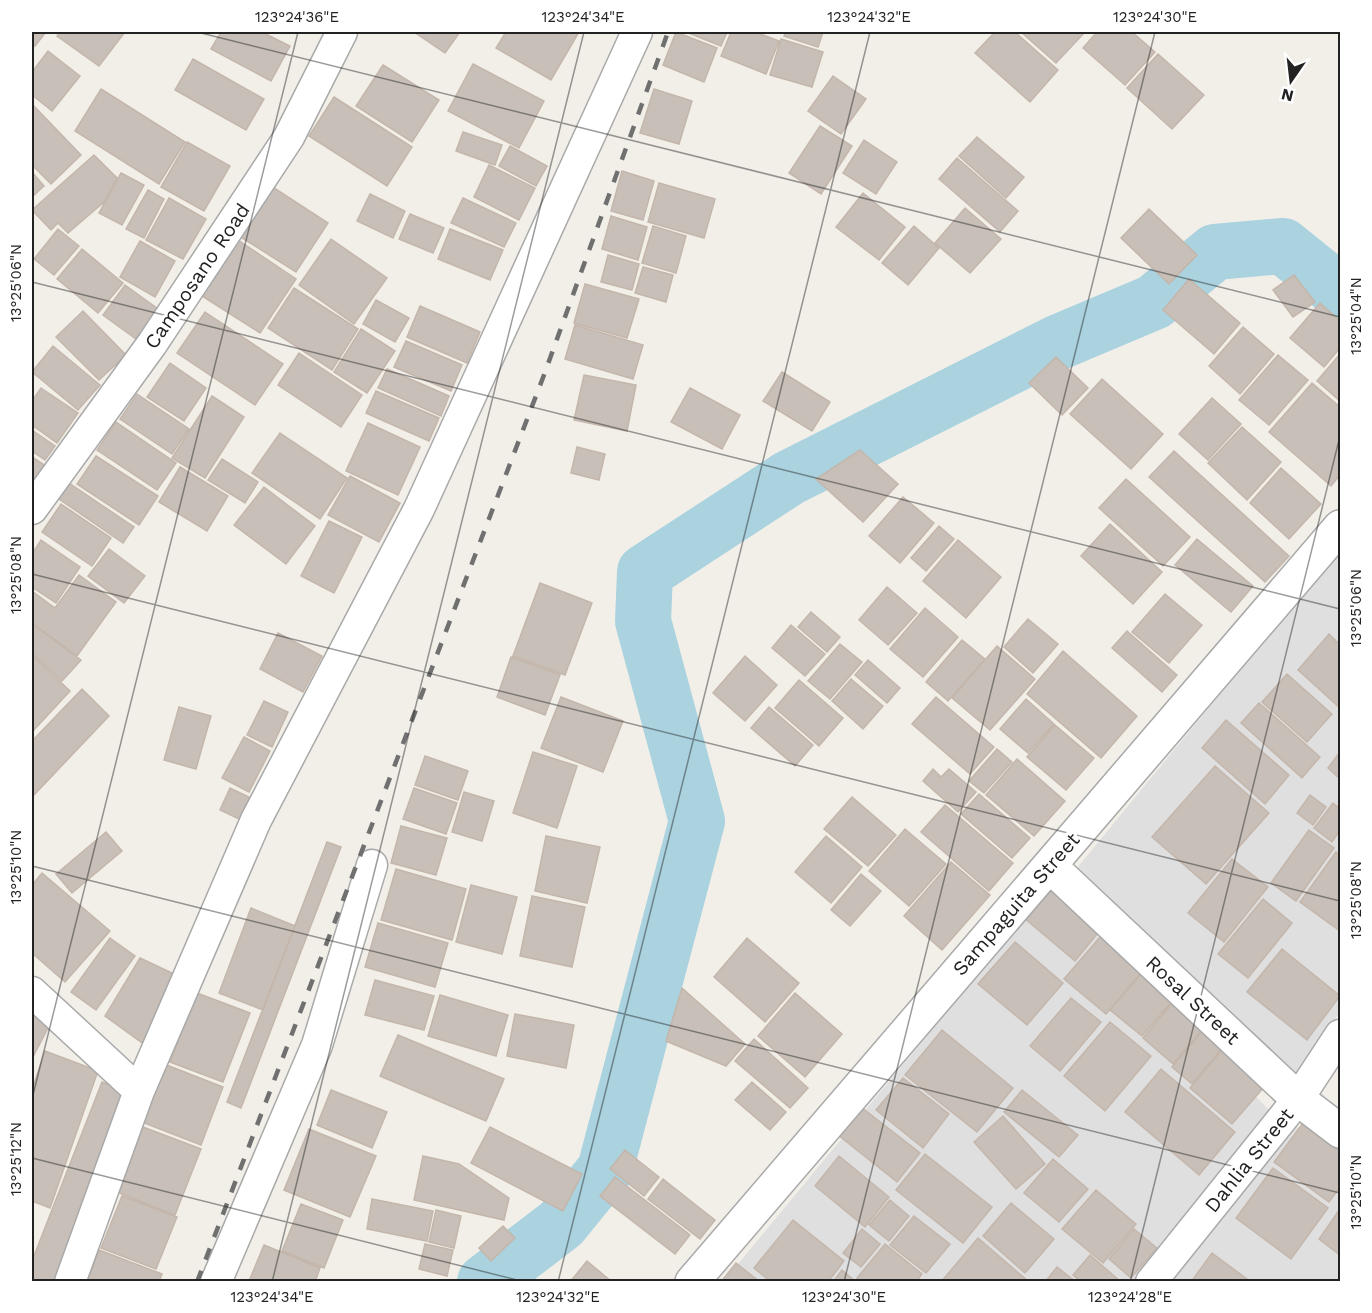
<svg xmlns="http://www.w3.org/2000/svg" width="1372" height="1313" font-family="'Work Sans',sans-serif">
  <rect width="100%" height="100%" fill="#f2efe9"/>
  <path fill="#e0dfdf" d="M1340,548v464l-47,71 -216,-215z
    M1050,887l229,233 -131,161 -425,1z
    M1296,1126l44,34v121l-171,1z"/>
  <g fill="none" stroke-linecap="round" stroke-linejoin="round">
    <path stroke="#aad3df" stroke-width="56" d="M485,1282l76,-58 44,-54 92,-349 -54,-200 2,-49 144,-94 270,-136 95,-40 61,-50 68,-6 57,46"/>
  </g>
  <path fill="#c7bfb8" stroke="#c4b6ab" stroke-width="1.5" d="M32,32h14l-11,14 -3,-3z
    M60,32h65l-26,34 -42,-30z
    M221,32h41l28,14 -19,35 -60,-32z
    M414,32h46l-15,21z
    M506,32h73l-28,48 -55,-32z
    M676,32l41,16 -13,34 -41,-17z
    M686,32h41l-6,14z
    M731,32h24l24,9 -13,33 -45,-18z
    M786,32h37l-5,15 -34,-11z
    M995,32h20l43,38 -28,32 -55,-49z
    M1021,32h64l-29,31z
    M1097,32h35l23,20 -30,33 -42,-37z
    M781,39l42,13 -11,35 -42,-12z
    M48,51l32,25 -28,35 -20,-16v-23z
    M1158,54l46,41 -32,34 -45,-41z
    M193,59l71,40 -18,31 -71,-40z
    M473,64l71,37 -25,47 -71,-37z
    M383,65l56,35 -27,42 -56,-36z
    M833,76l33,23 -25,35 -33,-23z
    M101,89l84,53 -26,42 -84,-53z
    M654,89l38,12 -13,43 -39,-11z
    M334,97l78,50 -25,39 -78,-50z
    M32,104l49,51 -30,29 -19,-19z
    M820,126l32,20 -31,48 -32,-21z
    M463,132l39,13 -7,20 -39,-14z
    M977,137l47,40 -18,21 -47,-42z
    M864,140l33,22 -21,32 -33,-21z
    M187,142l43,24 -26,45 -43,-24z
    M510,146l37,20 -11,20 -37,-20z
    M94,155l23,23 -13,24 -36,31 -10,-10 -7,7 -19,-20z
    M957,158l61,53 -18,21 -61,-53z
    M489,165l46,23 -16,32 -45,-23z
    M622,171l32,10 -11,39 -32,-9z
    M32,172l12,14 -12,11z
    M121,173l23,12 -22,40 -23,-12z
    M659,183l56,16 -11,39 -56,-16z
    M271,186l57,37 -32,49 -57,-36z
    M148,190l16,9 -20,39 -18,-9z
    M863,193l42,34 -26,33 -43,-33z
    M370,194l35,17 -12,27 -36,-17z
    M169,198l37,21 -23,40 -37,-19z
    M463,198l53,25 -12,24 -53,-24z
    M965,208l36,31 -31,34 -35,-30z
    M1149,209l48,46 -28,29 -48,-46z
    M410,214l34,14 -11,25 -34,-14z
    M611,216l36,11 -9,33 -36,-11z
    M653,226l33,10 -10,37 -34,-10z
    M914,226l25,22 -31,37 -26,-22z
    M58,229l21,17 -25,29 -20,-16z
    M450,229l53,21 -13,30 -52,-21z
    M331,239l56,39 -33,46 -55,-39z
    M238,240l58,39 -36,54 -58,-37z
    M140,241l35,20 -20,36 -35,-20z
    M82,249l41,34 -25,30 -41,-34z
    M608,255l31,9 -7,26 -31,-8z
    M643,267l30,8 -7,27 -31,-9z
    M1294,275l21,27 -22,15 -20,-27z
    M1189,279l51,44 -26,31 -51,-44z
    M585,284l54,15 -12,39 -53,-15z
    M125,285l33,24 -22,30 -33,-24z
    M294,288l64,41 -26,41 -64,-42z
    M376,300l33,18 -14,24 -32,-18z
    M1320,303l20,18v27l-16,19 -34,-29z
    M420,306l60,26 -13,31 -60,-26z
    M83,311l43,44 -27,25 -43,-43z
    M205,312l78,52 -28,41 -78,-52z
    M575,325l68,20 -10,34 -68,-20z
    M1243,327l31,27 -34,40 -31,-28z
    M361,329l34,22 -28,42 -33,-21z
    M406,341l56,24 -11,26 -57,-24z
    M53,346l47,39 -22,25 -46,-38z
    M299,353l63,42 -21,32 -63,-42z
    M1340,354v47l-23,-20z
    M1278,355l30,25 -39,45 -30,-25z
    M1056,357l32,31 -26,27 -33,-32z
    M170,363l36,25 -22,33 -37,-24z
    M387,369l62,27 -8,20 -63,-28z
    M782,372l48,30 -18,29 -49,-30z
    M584,375l52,10 -9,46 -53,-11z
    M1102,379l61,55 -32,35 -61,-55z
    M1312,383l28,24v68l-9,11 -62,-54z
    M41,388l37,25 -21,30 -25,-18v-24z
    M690,388l50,27 -18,34 -51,-27z
    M376,391l63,27 -10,23 -63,-28z
    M137,394l52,35 -17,25 -52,-35z
    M212,396l32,21 -39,61 -33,-20z
    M1212,398l29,26 -33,36 -29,-26z
    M116,422l60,41 -19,27 -60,-40z
    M368,423l52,24 -22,48 -52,-24z
    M1242,427l39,35 -34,38 -39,-37z
    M32,430l23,16 -10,14 -13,-9z
    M280,433l67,45 -27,41 -68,-46z
    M577,447l28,7 -6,26 -28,-7z
    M860,450l38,34 -35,38 -47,-43z
    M1174,451l115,105 -24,26 -116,-105z
    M96,456l62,40 -19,29 -62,-41z
    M32,457l14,9 -14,22z
    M222,459l36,23 -13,21 -37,-23z
    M180,467l48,29 -21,35 -48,-29z
    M1281,468l40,36 -32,35 -39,-36z
    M350,476l50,27 -21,39 -51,-27z
    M1126,479l64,58 -27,29 -64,-58z
    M69,483l65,44 -11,16 -64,-44z
    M264,487l51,39 -29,38 -52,-39z
    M903,497l31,26 -34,40 -31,-27z
    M61,504l50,34 -19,28 -50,-34z
    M329,521l33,16 -28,56 -33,-17z
    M1110,524l52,48 -29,32 -52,-48z
    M939,526l15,13 -28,32 -15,-13z
    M1197,539l56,47 -22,26 -56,-47z
    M41,540l39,27 -24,36 -24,-16v-33z
    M958,540l43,37 -35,41 -43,-37z
    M109,549l36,27 -21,27 -36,-27z
    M79,575l37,27 -39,54 -45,-33v-32l23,17z
    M540,583l52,20 -27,72 -52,-19z
    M887,587l30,26 -29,32 -29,-25z
    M1165,594l37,31 -33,38 -37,-31z
    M925,608l33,29 -35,40 -33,-28z
    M811,612l29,25 -13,15 -29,-25z
    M1028,619l30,25 -25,29 -29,-26z
    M32,624l49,36 -19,21 -30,-28z
    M791,625l34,29 -20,22 -33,-28z
    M1127,631l50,44 -15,17 -50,-44z
    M278,633l44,23 -19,36 -43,-23z
    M1329,634l11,11v63l-42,-38z
    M962,640l23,19 -37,42 -22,-19z
    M840,644l22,18 -32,37 -22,-18z
    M997,646l38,33 -45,51 -38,-32z
    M1063,651l74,65 -36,42 -74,-64z
    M32,655l38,36 -38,41z
    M745,656l32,29 -32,36 -32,-28z
    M511,657l49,18 -15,40 -48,-18z
    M868,660l32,28 -13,15 -32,-28z
    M1287,674l45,40 -25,28 -45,-40z
    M851,679l32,27 -20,23 -31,-28z
    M799,680l44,38 -24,28 -44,-38z
    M82,689l27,27 -77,81v-56z
    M561,697l62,24 -20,51 -62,-24z
    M936,697l58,50 -24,27 -58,-50z
    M1026,699l28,25 -26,29 -28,-24z
    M264,701l24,11 -16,35 -25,-12z
    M1259,703l61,54 -18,21 -61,-55z
    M179,707l32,9 -15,53 -32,-9z
    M769,707l44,38 -18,21 -44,-38z
    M1226,720l63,55 -24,29 -63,-56z
    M1055,725l39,33 -28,32 -39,-33z
    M244,737l26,14 -21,41 -27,-14z
    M997,749l15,13 -28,31 -15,-12z
    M533,752l44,14 -20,62 -44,-15z
    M1340,752v27l-12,-11z
    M425,756l43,15 -10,29 -43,-15z
    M1017,759l48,42 -31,35 -48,-41z
    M1215,766l54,47 -63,71 -54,-47z
    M933,769l8,8 8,-8 27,23 -18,20 -35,-31z
    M230,788l21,10 -10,22 -21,-10z
    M414,788l43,15 -11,31 -43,-15z
    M464,792l30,9 -12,40 -30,-9z
    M979,794l51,44 -18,20 -51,-44z
    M1310,795l16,12 -13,18 -16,-12z
    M852,797l44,38 -28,31 -44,-37z
    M1333,803l7,6v21l-8,12 -18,-14z
    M945,805l68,58 -24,28 -68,-59z
    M401,826l46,12 -11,37 -45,-12z
    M905,829l41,35 -37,42 -40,-35z
    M1309,830l25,18 -38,53 -25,-18z
    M106,832l16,19 -50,42 -16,-19z
    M546,836l54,11 -13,56 -52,-12z
    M826,836l36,31 -31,36 -36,-31z
    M327,842l14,5 -100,261 -14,-6z
    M1336,852l4,4v75l-40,-29z
    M1232,859l36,28 -44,55 -36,-29z
    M951,862l39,33 -48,55 -38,-34z
    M396,869l70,20 -14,51 -71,-20z
    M42,873l68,58 -45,51 -33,-29v-68z
    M861,874l20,17 -31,35 -19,-16z
    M471,885l46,12 -15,57 -46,-12z
    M1051,885l51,43 -27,33 -51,-43z
    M532,896l53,11 -13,60 -52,-11z
    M1263,899l29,24 -44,55 -30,-24z
    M251,908l44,18 -32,84 -44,-17z
    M378,923l70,20 -13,44 -70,-20z
    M1106,930l41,36 -41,48 -42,-35z
    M110,938l25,18 -39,54 -25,-18z
    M747,938l52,45 -34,39 -51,-45z
    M1015,942l48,41 -36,42 -49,-41z
    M1282,949l58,47 -33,44 -60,-48z
    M140,958l45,21 -33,71 -47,-34z
    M1141,974l31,27 -30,35 -32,-26z
    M375,980l59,16 -10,34 -59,-15z
    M682,988l63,56 -19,22 -60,-25z
    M197,993l53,20 -27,69 -53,-20z
    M795,993l47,41 -37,43 -47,-41z
    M440,995l68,20 -12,41 -68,-20z
    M1071,998l30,24 -41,49 -30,-25z
    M1172,1003l31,26 -30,35 -30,-26z
    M32,1013l19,9 -19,37z
    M515,1014l59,11 -8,43 -59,-12z
    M1110,1022l41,34 -46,55 -41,-35z
    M1204,1029l20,17 -32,38 -20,-17z
    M942,1030l71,58 -36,44 -72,-57z
    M398,1035l106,44 -18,42 -106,-45z
    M754,1039l54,49 -18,20 -55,-47z
    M1228,1043l43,36 -39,45 -42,-36z
    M45,1051l53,20 -48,137 -18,-7v-111z
    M164,1064l59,23 -22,58 -59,-23z
    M1161,1069l74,63 -36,43 -74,-63z
    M903,1078l46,36 -26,34 -47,-38z
    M102,1082l33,13 -73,187h-30v-21z
    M752,1082l34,30 -16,18 -35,-30z
    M331,1090l56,22 -15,36 -55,-23z
    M1022,1090l56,45 -19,22 -55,-45z
    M861,1107l59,46 -23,29 -59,-47z
    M1003,1116l42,48 -29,25 -42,-47z
    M1303,1123l37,27v37l-11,15 -55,-40z
    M143,1127l58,22 -26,66 -58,-23z
    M490,1127l92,47 -19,37 -92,-48z
    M309,1129l67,27 -26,61 -66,-27z
    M625,1150l34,27 -15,19 -34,-27z
    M925,1154l67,53 -29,36 -67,-53z
    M423,1156l36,8 50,34 -5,22 -90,-20z
    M839,1156l50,41 -24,30 -50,-41z
    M1053,1159l35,30 -29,33 -35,-29z
    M1273,1168l55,40 -37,51 -55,-41z
    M615,1177l75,58 -15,19 -75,-58z
    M663,1179l52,41 -15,19 -52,-40z
    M1096,1190l40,34 -33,39 -41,-34z
    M122,1196l55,21 -21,52 -55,-21z
    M372,1199l61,12 -6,30 -60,-12z
    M890,1200l19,16 -20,25 -20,-16z
    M1011,1203l43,36 -29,34 -42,-37z
    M301,1204l42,16 -19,48 -42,-17z
    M1340,1209v46l-21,-16z
    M436,1210l25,6 -7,32 -25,-6z
    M914,1216l36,28 -24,29 -36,-28z
    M793,1220l51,41 -16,21h-57l-17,-14z
    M503,1226l12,12 -24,23 -12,-13z
    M862,1229l18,15 -19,23 -18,-14z
    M1134,1229l23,19 -26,30 -22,-19z
    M978,1238l51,44h-88z
    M425,1244l28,6 -6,26 -28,-7z
    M885,1244l37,30 -6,8h-55l-4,-4z
    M264,1245l56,23 -5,14 -66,-1z
    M99,1250l63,24 -3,8h-72z
    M1212,1253l39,29h-60z
    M1090,1255l31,27h-40l-8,-7z
    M587,1261l25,21h-42z
    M736,1263l24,19h-39z
    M1057,1267l19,15h-31z
    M842,1270l14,12h-23z"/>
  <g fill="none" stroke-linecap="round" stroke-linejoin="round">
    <g stroke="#a9a9a9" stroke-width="33">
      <path id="minor" d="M32,509l120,-165 137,-207 53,-105
        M32,992l107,99
        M70,1282l69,-191 117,-271 163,-311 218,-477
        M216,1282l101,-237 55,-180
        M1151,1282l147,-183 42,-64"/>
    </g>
    <g stroke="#a9a9a9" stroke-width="36">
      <path id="tertiary" d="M1050,866l248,233 42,32
        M692,1282l648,-755"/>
    </g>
    <use href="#minor" stroke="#fff" stroke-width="30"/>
    <use href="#tertiary" stroke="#fff" stroke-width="33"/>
    <path stroke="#707070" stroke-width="4.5" stroke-dasharray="12 12" stroke-linecap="butt" d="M197,1282l347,-907 124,-343"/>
  </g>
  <path fill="none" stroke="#222" stroke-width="1.5" stroke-opacity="0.45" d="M197,32l1143,285M32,282l1308,327M32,574l1308,327M32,866l1308,327M32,1099l266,-1067M32,1158l493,124M272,1282l312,-1250M558,1282l312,-1250M844,1282l311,-1250M1130,1282l210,-846"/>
  <g text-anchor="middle" stroke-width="6" stroke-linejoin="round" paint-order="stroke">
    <g font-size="20" fill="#222" stroke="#fff">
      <text transform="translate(197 276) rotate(-56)" y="7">Camposano Road</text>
      <text transform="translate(1016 904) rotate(-49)" y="7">Sampaguita Street</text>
      <text transform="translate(1193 1000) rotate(43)" y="7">Rosal Street</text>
      <text transform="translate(1249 1160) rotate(-51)" y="7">Dahlia Street</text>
    </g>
  </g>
  <rect width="1372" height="1313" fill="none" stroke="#ffffff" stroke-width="66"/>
  <g transform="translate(1291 81) rotate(194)" stroke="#ffffff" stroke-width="4.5" paint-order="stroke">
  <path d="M0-4.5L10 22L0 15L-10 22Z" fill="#222222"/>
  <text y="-9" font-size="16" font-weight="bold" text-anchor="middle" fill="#222222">N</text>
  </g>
  <rect x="33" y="33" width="1306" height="1247" fill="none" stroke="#222" stroke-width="2"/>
  <g font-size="15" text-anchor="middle" fill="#222">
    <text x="297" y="22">123°24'36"E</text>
    <text x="583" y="22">123°24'34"E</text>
    <text x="869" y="22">123°24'32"E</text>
    <text x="1155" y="22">123°24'30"E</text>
    <text transform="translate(16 283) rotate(-90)" y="5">13°25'06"N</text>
    <text transform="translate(1356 316) rotate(-90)" y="5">13°25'04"N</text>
    <text transform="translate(16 575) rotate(-90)" y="5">13°25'08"N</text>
    <text transform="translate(1356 608) rotate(-90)" y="5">13°25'06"N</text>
    <text transform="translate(16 867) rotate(-90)" y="5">13°25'10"N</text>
    <text transform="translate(1356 900) rotate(-90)" y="5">13°25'08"N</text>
    <text transform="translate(16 1159) rotate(-90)" y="5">13°25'12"N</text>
    <text transform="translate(1356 1192) rotate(-90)" y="5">13°25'10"N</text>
    <text x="272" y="1302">123°24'34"E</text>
    <text x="558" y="1302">123°24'32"E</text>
    <text x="844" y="1302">123°24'30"E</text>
    <text x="1130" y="1302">123°24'28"E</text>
  </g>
</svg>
